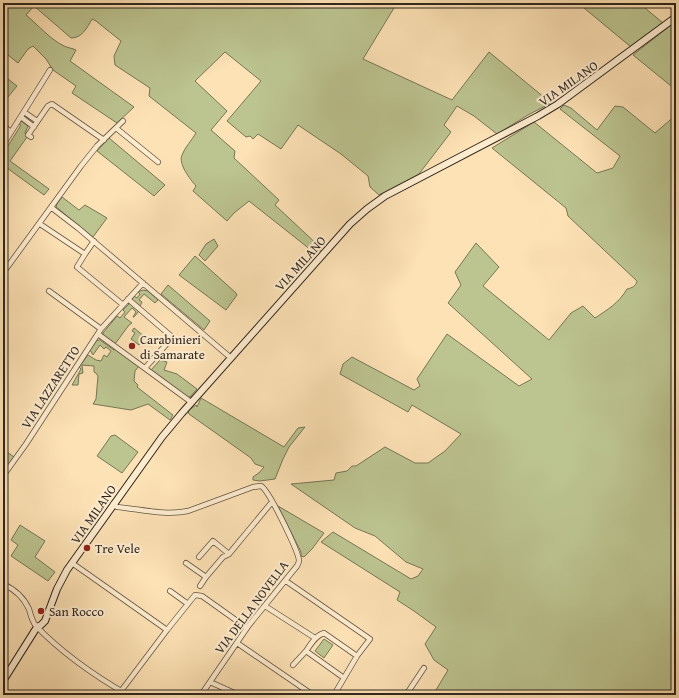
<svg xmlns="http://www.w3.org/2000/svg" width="679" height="698" font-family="'Gentium Book Plus',serif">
  <rect width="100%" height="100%" fill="#fde2b5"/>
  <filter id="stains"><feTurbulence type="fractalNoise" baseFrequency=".005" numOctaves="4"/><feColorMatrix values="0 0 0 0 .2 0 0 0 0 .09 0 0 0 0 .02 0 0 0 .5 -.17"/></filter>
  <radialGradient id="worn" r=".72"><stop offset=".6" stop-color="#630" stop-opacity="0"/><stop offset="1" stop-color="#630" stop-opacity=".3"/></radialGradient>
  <path fill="#bcc490" stroke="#767657" d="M3,3h394l-34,56 89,41 37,-48 62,51 -23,12 -31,19 -23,-18 -17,-10 -13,19 7,7 -32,42 -40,21 -9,-8 -2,-11 -27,-22 -43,-29 -17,24 -23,-15 -5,5 -3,-3 -4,1 -19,-16 34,-40 -36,-29 -30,29 32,30 -16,19 24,21 -1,7 45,42 -4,5 47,44 -6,5 -67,-53 -15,12 -7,8 -34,-30 3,-5c-6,-7 -18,-22 -14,-31 3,-8 10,-15 14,-22l-47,-37 1,-8 -35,-23 -1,-9 7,-15 -25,-20 -4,-2c-5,9 -10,19 -21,19l-37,-32 -8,9c11,9 25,25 38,31 4,2 8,2 12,4l-6,11 64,46 -17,16 -45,-30 4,-7 -23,-16 -7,-11 -13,-13 -5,3 -10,14 -15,-12z
    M578,3h61l24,20 -32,24z
    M676,21v69l-43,-35z
    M3,75l14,11 -14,17z
    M564,105l7,3 26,22 18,-24 8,1 32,26 21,-18v580h-243l15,-25 -14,-10 -9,-16 11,-17 -22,-16 -17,-11 3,-8 -79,-50 12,-10 78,47 7,-3 5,-7 -17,-7 -31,-26 -20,-8 -64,-44 43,-4 2,-7 11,-2 5,-5h4l29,-19 30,16h13l17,-12 16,-17 -49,-29 -4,7 -68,-38 3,-10 9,-7 62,33 6,-4 -3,-7 30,-45 72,52 13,-7 -84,-76 13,-18 -6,-13 21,-29 23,24 -16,19 66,54 22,-27 12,-7 12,12c12,-8 24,-15 32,-29 5,-1 9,-3 10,-8l-69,-65 -2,-8 -74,-60 42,-26 63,51 16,-5 7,-12 -60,-47z
    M21,121l7,5 -3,7 2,4 -17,24 39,28 -5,6 -41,-30v-16l3,-4 2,1 13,-21 -2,-1z
    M109,138l56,47 -11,11 -57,-45z
    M62,197l17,13 6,-5 22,13 -14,19 -37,-30 1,-3z
    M214,239l4,7 -13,15 -6,-6 7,-11z
    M195,256l41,37 1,2 -11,15 -47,-35z
    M168,285l42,36 -6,9 -43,-36z
    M143,290l5,1 10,9 -3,3 -11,-9 -5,6 3,2 -2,4 -7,-5 -1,-3 2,-2 3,2 3,-4 -2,-2z
    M130,303l9,8 -5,6h-1l3,-5 -4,-4 -8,9 8,6 -3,2 -14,19 -12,-9v-2l14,-17 3,2 5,-6 -2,-2z
    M134,328l11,9 -6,8 -8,-6 4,-6 -3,-2z
    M97,340h3l14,10 1,-2 24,18 -4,5 -1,10 4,4 -1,2 36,28 -3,5 -22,-16 -17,6 -38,-6 3,-5 2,-23 -2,-3 -2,-1v-6l-12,-1 1,8 -4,1 -1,11h-6l9,-16 -2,-2 9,-12 8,5 5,1 3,-6 3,2 4,-6 -5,-4 -2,2 -4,-4 -7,10 -3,-5z
    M160,360l7,2 -3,8 13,4 20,15 -7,8h-4l-35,-27z
    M201,398l83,49 14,-19 7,-1 -16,20 -6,12 -8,20 -15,2 -7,-1v-3l7,-5 4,-5 -9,-3 -4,-6 -62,-44 -1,-3 8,-6 1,2z
    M115,435l23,17 -16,21 -25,-17 14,-20z
    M3,449l11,8 -11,16z
    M278,506l46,27 -12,16 -8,8 -3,-1v-4z
    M20,525l25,16 -10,16 20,15 -7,9 -37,-25 7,-11 -7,-5z
    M324,639l9,6 -9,13 -9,-7z"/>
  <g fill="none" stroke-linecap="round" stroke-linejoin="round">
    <g stroke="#645644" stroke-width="6">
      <path id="street" d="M24,112l13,9
        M21,117l13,10
        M3,126l8,6
        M116,128l42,34
        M31,137l-3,-2 20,-29 4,-2 52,36
        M3,145l47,-75
        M52,208l26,20 153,130
        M40,224l45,30 -8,13 45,37
        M85,254l9,-13
        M3,273l78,-107 16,-20 26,-25
        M49,291l52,38
        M128,299l43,37 1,2 -27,30
        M98,334l93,68
        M3,476l23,-32 75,-115 42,-46
        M113,504l4,3c23,2 48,9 71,4l65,-24 8,-1c8,4 37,65 38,74 0,3 -1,4 -2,6l-48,59 -48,70
        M199,557l14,-16 16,13
        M72,563l95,67
        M186,563l20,14 -6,9
        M206,577l17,-20 6,-3 43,-52
        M286,581l84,58 -13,17 -23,39
        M3,584c11,5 21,14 26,25 2,7 3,12 7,17 27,28 59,50 92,69
        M170,591l18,13
        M265,606l50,32
        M237,643l76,52
        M293,665l13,-14
        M344,678l-38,-27c5,-7 10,-16 18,-18l33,23
        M210,682l29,13
        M121,691l46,-61 28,-35 7,1 45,32
        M406,695l18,-27"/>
    </g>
    <g stroke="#31271e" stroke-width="8">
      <path id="secondary" d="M3,681l34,-54 4,-2 4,-4 12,-32 10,-19 95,-133 20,-24 168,-189 17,-15 18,-13 153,-80 20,-12 118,-87"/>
    </g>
    <use href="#street" stroke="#feeccf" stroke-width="4.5"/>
    <use href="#secondary" stroke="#feeccf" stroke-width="6"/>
  </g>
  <g fill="#8f2418" stroke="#feeccf" stroke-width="1.5">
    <circle cx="132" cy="346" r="4"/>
    <circle cx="87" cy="548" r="4"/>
    <circle cx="41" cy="611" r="4"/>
  </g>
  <g text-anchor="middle" stroke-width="4" stroke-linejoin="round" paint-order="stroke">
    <g font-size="13" fill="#31271e" stroke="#feeccf">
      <text transform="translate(568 83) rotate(-35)" y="5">VIA MILANO</text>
      <text transform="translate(300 263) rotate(-48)" y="5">VIA MILANO</text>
      <text transform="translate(50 387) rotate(-57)" y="5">VIA LAZZARETTO</text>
      <text transform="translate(93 514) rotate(-55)" y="5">VIA MILANO</text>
      <text transform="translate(251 607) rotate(-53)" y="5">VIA DELLA NOVELLA</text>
    </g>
    <g font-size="13" fill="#31271e" stroke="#feeccf" text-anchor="start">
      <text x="140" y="344">Carabinieri<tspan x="140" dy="15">di Samarate</tspan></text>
      <text x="95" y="553">Tre Vele</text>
      <text x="49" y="616">San Rocco</text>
    </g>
  </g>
  <rect width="679" height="698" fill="none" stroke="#fde2b5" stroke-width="16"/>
  <rect x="4" y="4" width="671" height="690" fill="none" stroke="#31271e" stroke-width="2"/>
  <rect x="8" y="8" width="663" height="682" fill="none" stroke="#31271e"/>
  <rect width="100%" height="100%" filter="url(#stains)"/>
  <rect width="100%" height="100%" fill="url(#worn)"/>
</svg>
